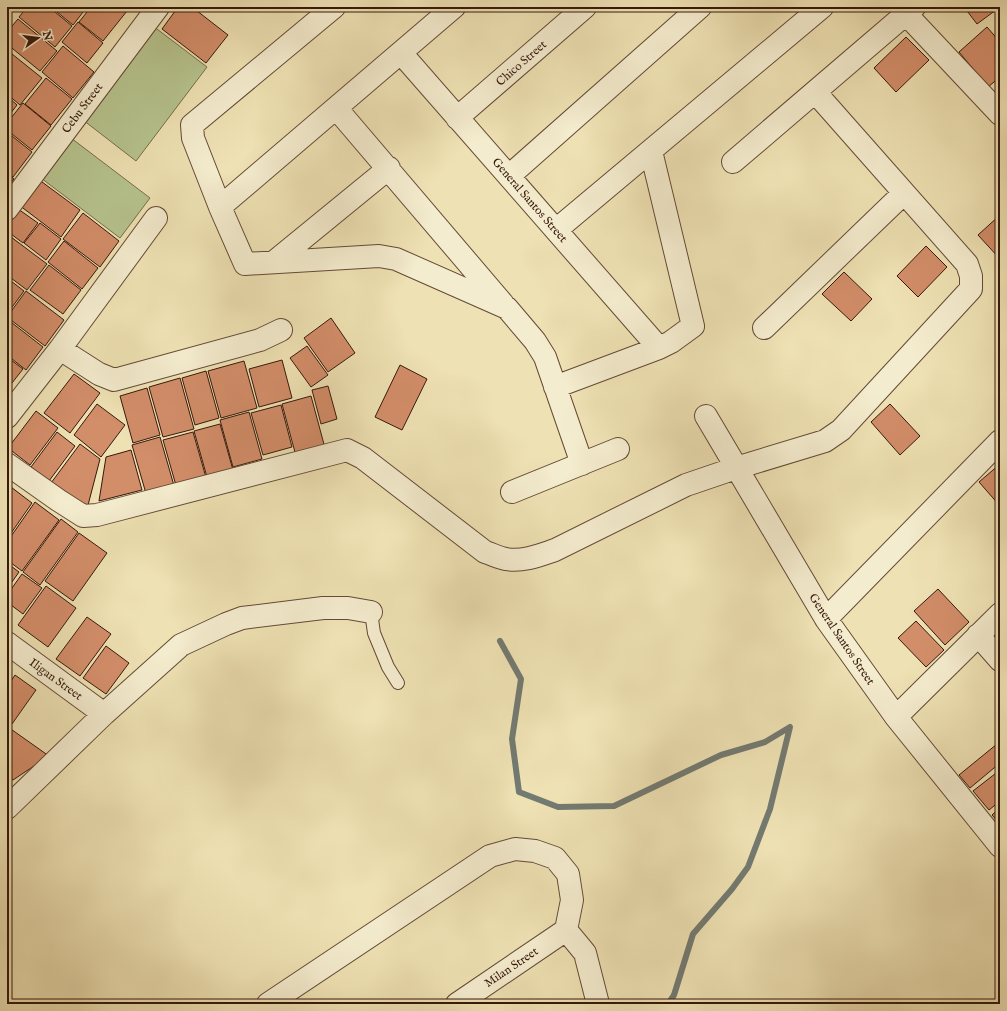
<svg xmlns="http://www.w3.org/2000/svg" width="1007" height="1011" font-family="'IM FELL English',serif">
  <rect width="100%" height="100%" fill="#eee1b3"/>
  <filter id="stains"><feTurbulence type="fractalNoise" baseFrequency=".005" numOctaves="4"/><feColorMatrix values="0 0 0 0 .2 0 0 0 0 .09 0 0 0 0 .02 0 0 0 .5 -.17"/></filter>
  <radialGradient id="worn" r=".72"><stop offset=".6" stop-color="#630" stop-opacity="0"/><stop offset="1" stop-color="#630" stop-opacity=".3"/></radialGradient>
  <path fill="#b6c38e" stroke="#766e4d" d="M153,26l54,41 -71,94 -53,-41z
    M71,138l79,60 -30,40 -79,-60z"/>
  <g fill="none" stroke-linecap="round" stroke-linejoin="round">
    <path stroke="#737a71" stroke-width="6" d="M500,641l21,38 -9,60 7,53 39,15 56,-1 107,-51 44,-13 25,-15 -20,82 -22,58 -16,22 -39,45 -19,61 -6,9"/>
  </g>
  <path fill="#d28d69" stroke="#36180c" d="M27,7h22l23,19 -17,21 -36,-30z
    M51,7h36l-14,18z
    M91,7h30l6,4 -24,30 -24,-19z
    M178,7h14l36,28 -22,28 -44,-34z
    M964,7h36l-23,17z
    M18,19l39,32 -17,20 -33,-27v-12z
    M78,22l25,21 -16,20 -25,-21z
    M987,27l13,15v35l-12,10 -29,-35z
    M906,37l23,23 -33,32 -22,-24z
    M63,46l31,26 -21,26 -31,-26z
    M7,50l35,28 -22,27 -13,-11z
    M46,78l26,21 -21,26 -26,-21z
    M7,96l10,9 -10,13z
    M23,103l28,23 -19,24 -25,-20v-7z
    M7,132l25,20 -19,25 -6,-5z
    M7,173l7,6 -7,9z
    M38,179l42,31 -19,27 -42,-32z
    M18,209l20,14 -15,20 -16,-12v-7z
    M83,213l36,28 -19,26 -37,-28z
    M1000,215v44l-22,-24z
    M40,223l21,16 -15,21 -22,-17z
    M7,234l40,30 -20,26 -20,-15z
    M64,241l34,27 -16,21 -34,-27z
    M926,246l21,21 -29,30 -21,-21z
    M49,265l32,25 -18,24 -33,-24z
    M844,272l28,27 -21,22 -29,-27z
    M7,278l17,13 -17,23z
    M26,291l38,29 -19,26 -38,-29z
    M331,318l24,35 -27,19 -24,-34z
    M7,319l36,28 -17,23 -19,-15z
    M307,346l21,29 -17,12 -21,-29z
    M7,357l16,12 -15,19 -1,-1z
    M282,360l10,38 -33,9 -10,-38z
    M244,361l13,47 -36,10 -13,-47z
    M400,365l27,14 -25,51 -27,-13z
    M206,371l13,47 -24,7 -13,-47z
    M74,374l26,19 -30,40 -26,-20z
    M180,378l14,51 -31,8 -14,-50z
    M328,386l9,33 -16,5 -9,-34z
    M147,388l13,47 -27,8 -13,-47z
    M311,396l14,52 -29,8 -14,-52z
    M97,404l28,21 -24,32 -27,-22z
    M890,404l30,32 -20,19 -29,-33z
    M281,405l11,42 -29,8 -12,-42z
    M36,411l22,17 -28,37 -22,-17z
    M249,412l13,47 -29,8 -13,-47z
    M220,424l13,46 -26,7 -13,-46z
    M57,432l18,14 -26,35 -18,-14z
    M193,432l14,49 -30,8 -14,-49z
    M160,437l15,52 -28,8 -15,-52z
    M80,444l20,15 -13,50 -36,-26z
    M131,450l11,40 -43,11 7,-44z
    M1000,464v42l-21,-24z
    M7,484l25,19 -25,36z
    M35,502l24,18 -37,51 -15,-11v-18z
    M61,519l17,13 -38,53 -17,-13z
    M79,533l28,20 -34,48 -28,-20z
    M7,563l12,9 -12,17z
    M22,574l20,14 -19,26 -16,-12v-7z
    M46,586l30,22 -28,39 -30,-22z
    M938,589l31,33 -24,23 -31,-34z
    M87,617l24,17 -31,42 -24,-17z
    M916,621l28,29 -18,17 -28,-29z
    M106,646l23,17 -23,31 -23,-16z
    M15,675l21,15 -24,34 -5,-4v-33z
    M8,727l41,29 -36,24 -6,-4v-47z
    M997,744l3,3v16l-30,25 -11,-13z
    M1000,770v31l-11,9 -16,-19z
    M1000,808v16l-8,-9z"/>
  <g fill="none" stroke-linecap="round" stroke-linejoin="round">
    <g stroke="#644a36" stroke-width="14">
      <path id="service" d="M371,612l3,21 14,34 10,16"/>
    </g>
    <g stroke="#644a36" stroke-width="24">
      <path id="minor" d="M334,7l-142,118 1,13 27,69 25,57 134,-8 17,3 111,49 28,33 10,16 37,107
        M906,14l94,100
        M401,53l258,295
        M336,108l167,196
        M457,118l128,-111
        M733,162l181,-155
        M509,176l191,-169
        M220,207l234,-200
        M7,209l151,-202
        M556,230l266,-223
        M274,262l115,-94
        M764,328l140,-135
        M60,349l39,25 15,6 146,-40 21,-10
        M555,387l104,-39 12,-6 22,-16 -42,-175
        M706,416l120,203 70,98 104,129
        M7,417l53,-68 96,-131
        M7,464l51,36 25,16 14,-1 250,-65 16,8 122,94c7,2 14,6 21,7 17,3 34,-4 49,-9l131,-65 50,-17 89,-27 16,-11 130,-141v-13l-4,-12 -152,-172
        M512,492l106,-43
        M826,619l174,-178
        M978,635l22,25
        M7,643l97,71
        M896,717l104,-103
        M7,808l97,-94 77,-69 45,-21 16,-6 81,-10h25l23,4
        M268,1004l222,-148 25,-7 20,2 20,7 13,16 4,26 -6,30 19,23 13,51
        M457,1004l109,-74"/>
    </g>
    <use href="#service" stroke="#f4ecce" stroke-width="12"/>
    <use href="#minor" stroke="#f4ecce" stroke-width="22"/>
  </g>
  <g text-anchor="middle" stroke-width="3" stroke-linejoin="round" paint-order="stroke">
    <g font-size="12" fill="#36180c" stroke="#f4ecce">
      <text transform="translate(521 63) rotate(-41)" y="4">Chico Street</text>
      <text transform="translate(82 108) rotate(-53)" y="4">Cebu Street</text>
      <text transform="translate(530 200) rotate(49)" y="4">General Santos Street</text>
      <text transform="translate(842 639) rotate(56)" y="4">General Santos Street</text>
      <text transform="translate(56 679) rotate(36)" y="4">Iligan Street</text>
      <text transform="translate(511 967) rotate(-34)" y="4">Milan Street</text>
    </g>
  </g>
  <rect width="1007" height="1011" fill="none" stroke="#eee1b3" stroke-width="24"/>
  <rect x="8" y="8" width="991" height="995" fill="none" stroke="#36180c" stroke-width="2"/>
  <rect x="12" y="12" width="983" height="987" fill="none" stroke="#36180c"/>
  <g transform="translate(38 38) rotate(76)" stroke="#f4ecce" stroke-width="3" paint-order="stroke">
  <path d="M0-3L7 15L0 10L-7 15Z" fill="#36180c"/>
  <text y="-6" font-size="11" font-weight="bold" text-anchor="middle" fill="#36180c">N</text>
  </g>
  <rect width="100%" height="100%" filter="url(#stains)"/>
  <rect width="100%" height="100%" fill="url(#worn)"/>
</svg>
